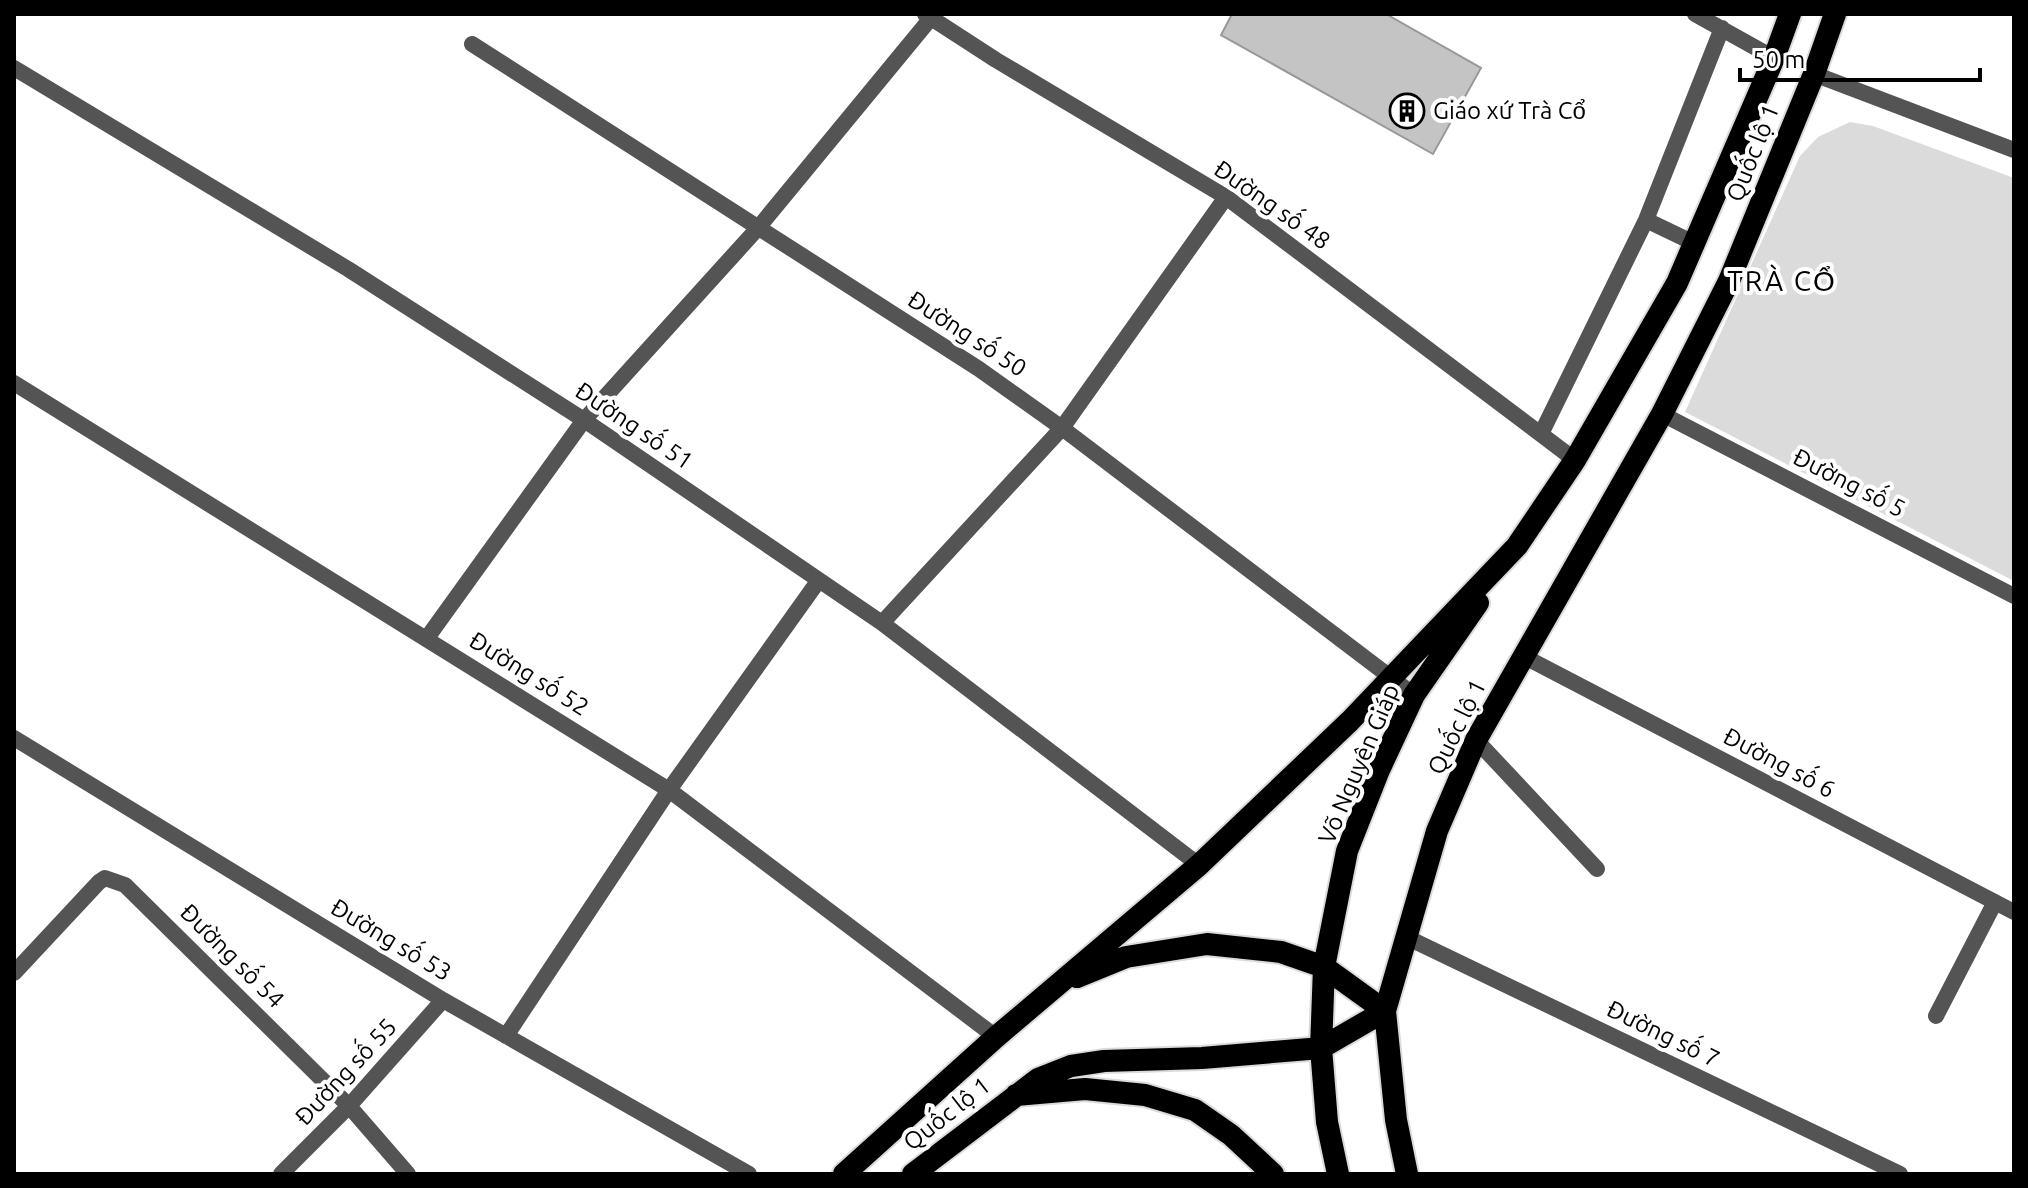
<svg xmlns="http://www.w3.org/2000/svg" width="2028" height="1188" font-family="Ubuntu,sans-serif">
  <rect width="100%" height="100%" fill="#fff"/>
  <path fill="#dbdbdb" d="M1850,122l23,4 141,52v403l-329,-169 115,-256 18,-19z"/>
  <path fill="#c4c4c4" stroke="#989898" stroke-width="2" d="M1232,14h154l95,54 -48,86 -212,-119z"/>
  <g fill="none" stroke-linecap="round" stroke-linejoin="round">
    <g stroke="#dbdbdb" stroke-width="26">
      <path id="trunk" d="M1077,977l49,-20 81,-13 74,8 43,15 61,44
        M1016,1095l69,-6 60,6 50,15 36,25 42,39
        M844,1174l152,-137 203,-172 151,-144 167,-175 58,-86 102,-177 97,-225 16,-44
        M913,1174l125,-95 33,-13 33,-5 98,-3 119,-10 64,-37
        M1338,1174l-11,-52 -6,-74 3,-81 23,-116 32,-81 35,-75 64,-92
        M1407,1174l-11,-54 -11,-109 52,-180 39,-91 186,-326 67,-133 85,-207 21,-60"/>
    </g>
    <path stroke="#545454" stroke-width="16" d="M925,14l71,46 230,137 349,263
      M1695,14l79,44
      M472,44l507,325 83,59 352,267
      M14,68l334,201 236,151 298,203 317,242
      M1646,220l48,23
      M14,383l655,407 327,247
      M1662,414l352,182
      M1541,434l105,-214 76,-192
      M882,623l180,-195 164,-231
      M427,638l157,-218 174,-192 173,-210
      M1523,656l491,256
      M14,738l429,262 306,174
      M1476,740l121,129
      M1406,937l494,237
      M14,973l85,-91 6,-4 20,7 224,221 59,68
      M1936,1016l59,-114
      M506,1036l163,-246 150,-210
      M281,1174l68,-68 94,-106"/>
    <path stroke="#545454" stroke-width="16" d="M1814,74l200,76"/>
    <use href="#trunk" stroke="#000" stroke-width="22"/>
  </g>
  <defs>
    <g id="building-ring" transform="scale(1.8)"><circle r="9.5" fill="#fff" stroke="#000" stroke-width="1.5"/><path d="M-4-6H4V6H1V3H-1V6H-4ZM-2.5-4.3h1.7v1.8h-1.7ZM.8-4.3h1.7v1.8H.8ZM-2.5-1h1.7V.8h-1.7ZM.8-1h1.7V.8H.8Z" fill="#000"/></g>
  </defs>
  <g fill-rule="evenodd">
    <use href="#building-ring" x="1407" y="111"/>
  </g>
  <g text-anchor="middle" stroke-width="8" stroke-linejoin="round" paint-order="stroke">
    <g font-size="24" fill="#000" stroke="#fff" text-anchor="start">
      <text x="1433" y="119">Giáo xứ Trà Cổ</text>
    </g>
    <g font-size="24" fill="#000" stroke="#fff">
      <text transform="translate(1753 153) rotate(-68)" y="8">Quốc lộ 1</text>
      <text transform="translate(1272 205) rotate(35)" y="8">Đường số 48</text>
      <text transform="translate(967 334) rotate(33)" y="8">Đường số 50</text>
      <text transform="translate(634 426) rotate(34)" y="8">Đường số 51</text>
      <text transform="translate(1849 483) rotate(27)" y="8">Đường số 5</text>
      <text transform="translate(529 674) rotate(32)" y="8">Đường số 52</text>
      <text transform="translate(1457 727) rotate(-64)" y="8">Quốc lộ 1</text>
      <text transform="translate(1779 763) rotate(28)" y="8">Đường số 6</text>
      <text transform="translate(1359 764) rotate(-67)" y="8">Võ Nguyên Giáp</text>
      <text transform="translate(391 940) rotate(31)" y="8">Đường số 53</text>
      <text transform="translate(232 956) rotate(45)" y="8">Đường số 54</text>
      <text transform="translate(1663 1034) rotate(26)" y="8">Đường số 7</text>
      <text transform="translate(346 1072) rotate(-47)" y="8">Đường số 55</text>
      <text transform="translate(947 1114) rotate(-38)" y="8">Quốc lộ 1</text>
    </g>
    <g font-size="28" letter-spacing="2" fill="#000" stroke="#fff">
      <text x="1782" y="291">TRÀ CỔ</text>
    </g>
  </g>
  <rect width="2028" height="1188" fill="none" stroke="#000000" stroke-width="32"/>
  <path d="M1740 68v12h240v-12" fill="none" stroke="#000000" stroke-width="4"/>
  <text x="1752" y="68" font-size="24" fill="#000000" stroke="#ffffff" stroke-width="6" paint-order="stroke">50 m</text>
</svg>
